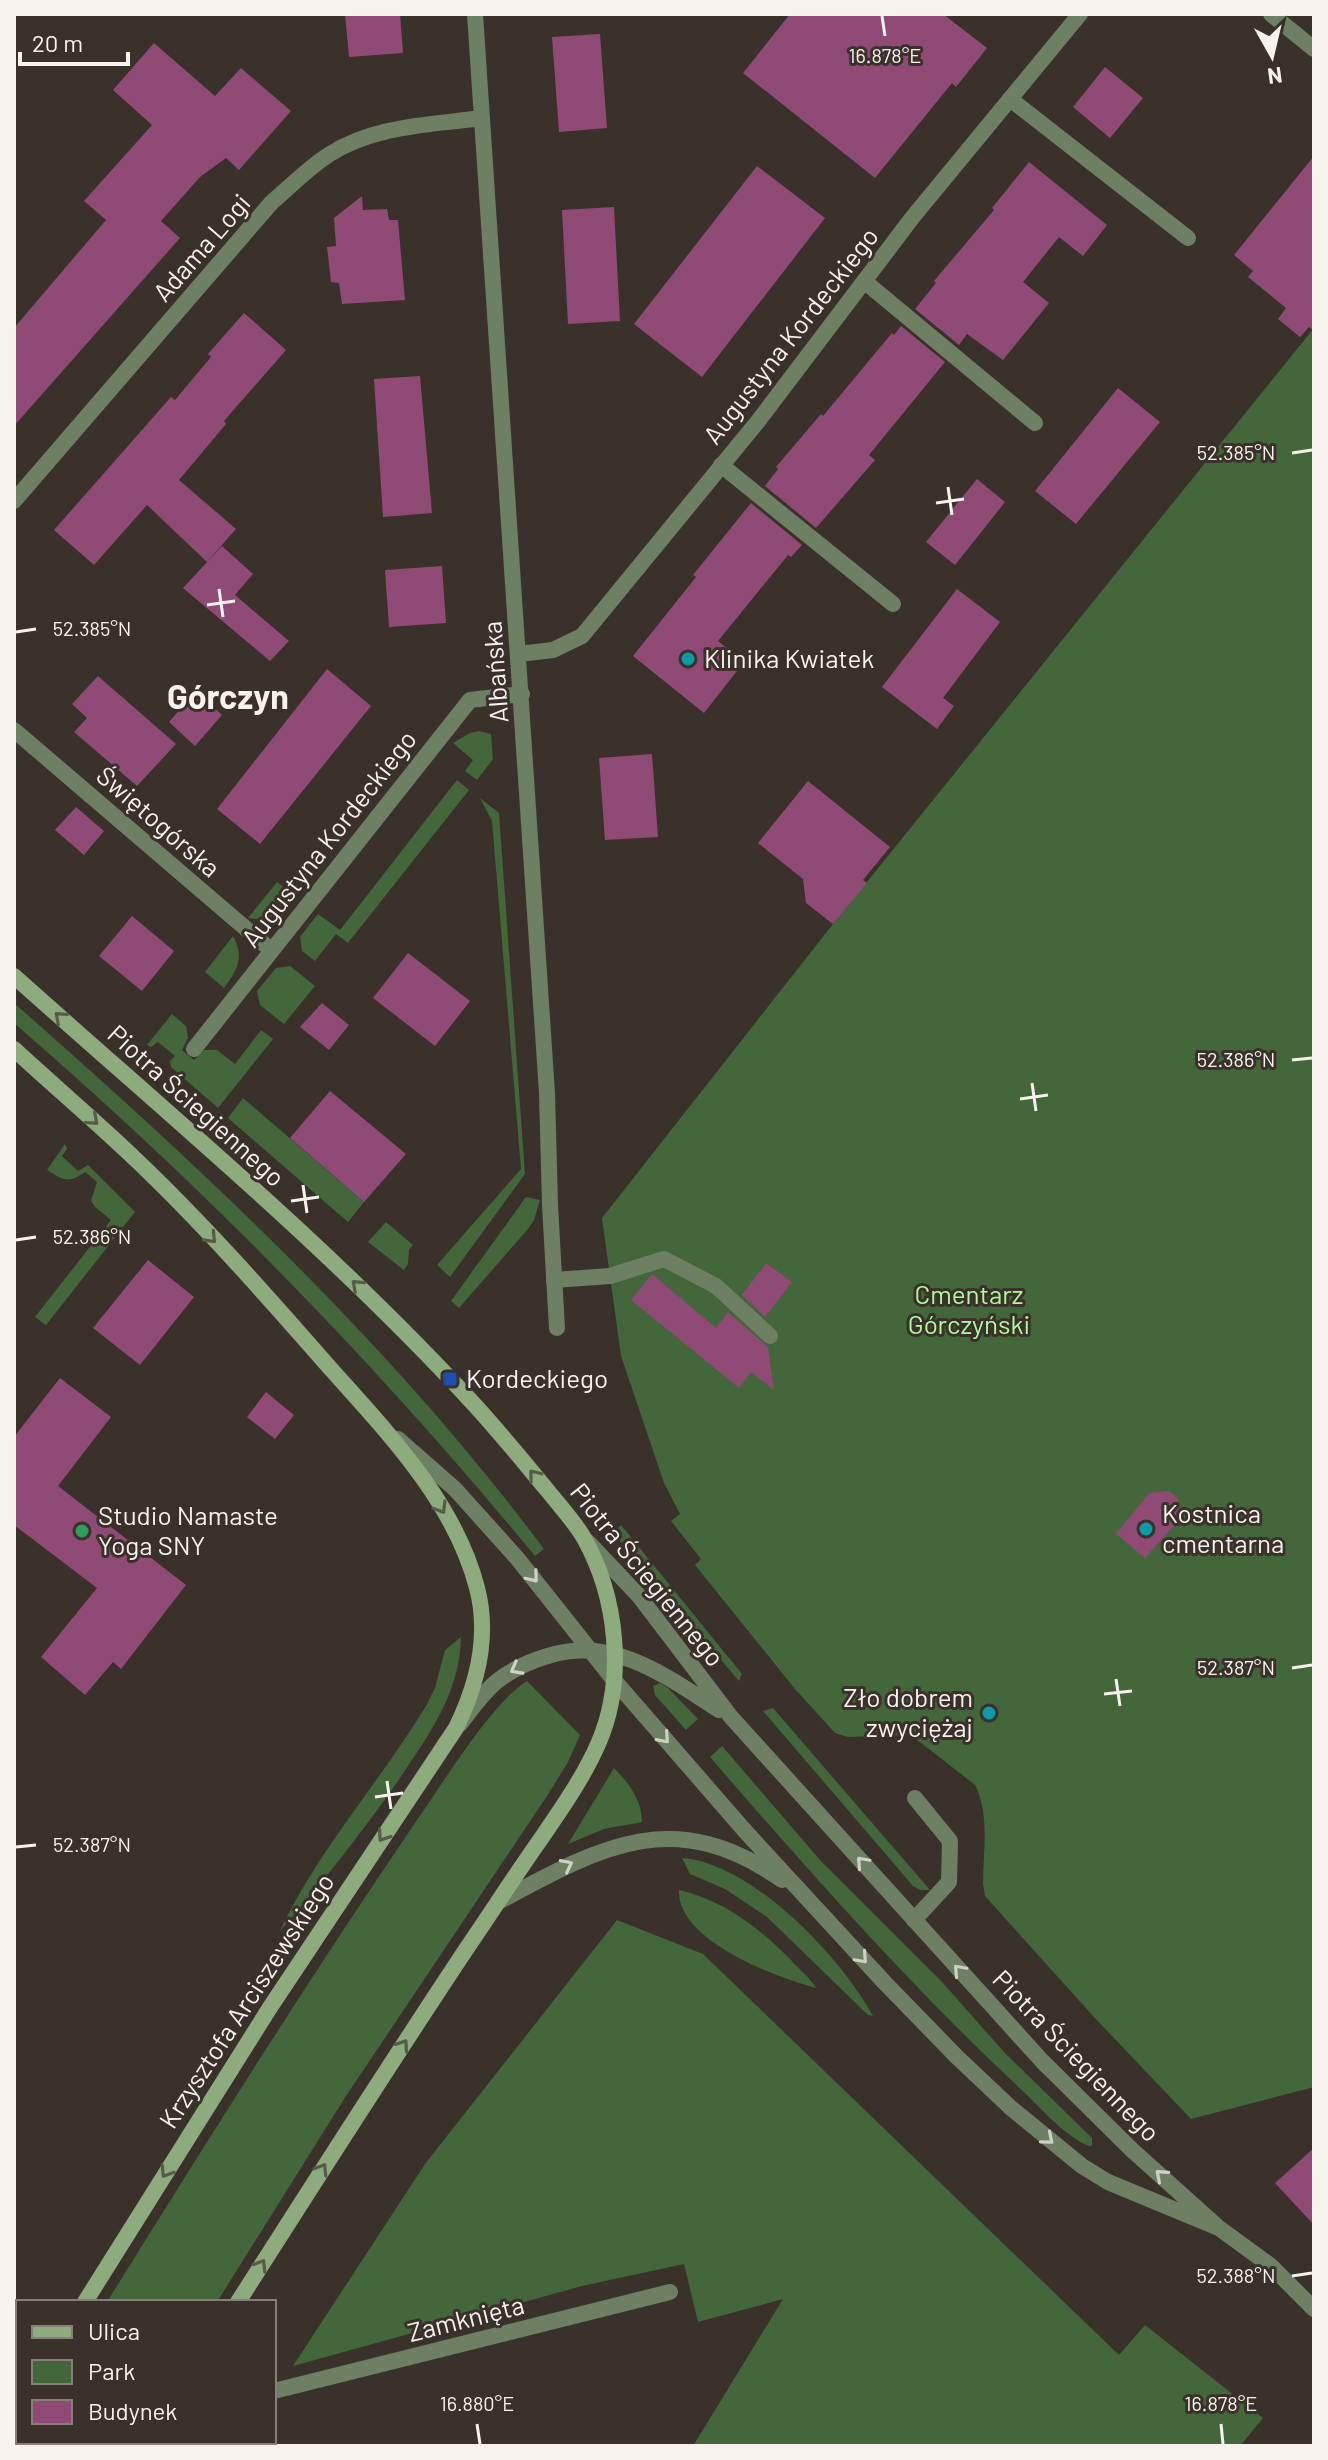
<svg xmlns="http://www.w3.org/2000/svg" width="1328" height="2460" font-family="Barlow,sans-serif">
  <rect width="100%" height="100%" fill="#3a312b"/>
  <path fill="#43663a" d="M1314,328v1759l-123,32 -98,-103 -108,-120 -2,-12c0,-32 7,-70 -8,-99l-64,-50 -63,2 -13,-4 -40,-44 -100,-124 6,-6 -30,-38 9,-7 -16,-31 -43,-127 -19,-138 231,-294z
    M479,731l12,3 2,25 -16,21 -12,-9 8,-11 -20,-17 17,-10z
    M457,780l12,10 -121,153 -12,-9 -21,27 -13,-10 -2,-14 18,-23 22,16z
    M480,798l19,15 26,361 -75,103 -13,-12 84,-96 -29,-348z
    M277,882l19,15c-14,17 -25,25 -48,21z
    M233,936c12,21 4,35 -9,52l-19,-16z
    M290,966l25,20 -31,38 -24,-19 -3,-14 19,-23z
    M14,1003c190,167 378,342 530,546l-9,7c-158,-192 -332,-370 -521,-533z
    M172,1014l14,12 2,12 -6,12 12,10 10,-10h13l18,14 26,-34 12,9 -55,69 -47,-41 -1,-6 5,-5 -17,-14 -7,5 -4,-2z
    M243,1098l121,104 -16,20 -120,-104z
    M65,1144l2,5 -5,7 16,15 10,-6 47,47 -89,113 -11,-8 76,-97 -16,-13 -4,-6 6,-19 -12,-10c-16,12 -22,8 -38,-2z
    M526,1197l14,3 -6,20 -6,9 -69,79 -8,-7z
    M386,1222l27,23 -4,5 -1,14 -4,6 -36,-28z
    M621,1525l121,149 -3,7 -126,-148z
    M461,1637c-1,57 -33,99 -63,144 -37,53 -76,102 -118,150 38,-81 100,-149 146,-225l9,-18 10,-38z
    M527,1681l53,54 -12,27 -19,31 -203,303 -129,206h-110c100,-161 201,-322 308,-479 27,-38 75,-119 112,-142z
    M660,1683l8,5 30,31 -12,11 -31,-35 -2,-9z
    M773,1708l157,182h-10l-7,-4 -150,-175z
    M722,1746l98,114 123,123 61,69 88,86v8c-18,-1 -53,-39 -66,-52 -113,-105 -215,-220 -316,-337z
    M614,1768c15,15 28,32 28,54l-38,7 -36,15z
    M682,1858c70,5 159,99 191,158l-5,-1 -101,-98 -42,-28 -35,-15z
    M679,1890c45,10 80,38 112,70 8,9 19,18 25,28 -39,-10 -140,-48 -137,-98z
    M617,1920l86,34 416,401 26,-30 118,93 -23,28h-547l90,-147 -85,23 -14,-58 -102,22 -289,80 132,-202z"/>
  <path fill="#904a76" d="M345,14h55l3,39 -54,4z
    M790,14h153l44,34 -31,39 -4,-4 -77,95 -132,-105z
    M600,34l7,94 -48,4 -7,-95z
    M154,43l61,53 26,-28 50,43 -52,59 -13,-12 -26,19 -39,44 19,17 -166,188v-98l92,-108 -22,-19 68,-76 -39,-35z
    M1105,67l38,31 -33,40 -37,-31z
    M1314,156v175l-5,-4 -9,10 -22,-18 8,-11 -38,-31 5,-6 -19,-16z
    M1029,162l78,63 -24,31 -24,-19 -36,45 26,21 -46,57 -36,-26 -8,11 -44,-36 21,-26 -2,-2 60,-71 -2,-2z
    M757,166l68,52 -123,159 -68,-53z
    M362,196l1,14 24,-1 2,11h9l7,80 -63,4 -3,-21 -8,-1 -4,-35 9,-1 -2,-28z
    M614,207l6,114 -52,3 -6,-114z
    M244,313l42,37 -62,71 2,3 -47,56 57,49 -29,33 -60,-57 -53,60 -40,-35 117,-133 4,3 36,-43 -3,-3z
    M901,326l44,36 -76,93 6,5 -59,68 -51,-42 13,-17 -2,-2 45,-53 2,2 69,-83 2,2z
    M420,376l12,137 -49,4 -9,-138z
    M1118,388l42,34 -84,102 -41,-33z
    M977,479l28,23 -50,63 -29,-23z
    M751,503l51,42 -11,12 -3,-2 -70,86 26,21 -40,51 -71,-57 63,-79 -3,-2z
    M222,546l31,28 -18,21 54,46 -19,20 -87,-73z
    M442,566l4,57 -57,4 -4,-57z
    M957,589l43,33 -57,76 11,8 -17,23 -55,-42z
    M327,669l44,37 -111,138 -43,-35z
    M98,676l78,68 -39,42 -63,-54 13,-14 -15,-14z
    M196,691l26,24 -27,31 -26,-24z
    M652,754l6,83 -53,3 -6,-82z
    M808,781l82,66 -27,33 4,3 -34,41 -27,-21 -3,-24 -45,-36z
    M76,807l28,24 -20,24 -29,-25z
    M132,916l42,35 -32,40 -43,-35z
    M408,953l62,48 -35,45 -62,-48z
    M322,1003l27,22 -20,25 -29,-23z
    M330,1091l76,63 -42,48 -74,-64z
    M148,1260l46,37 -54,68 -47,-37z
    M766,1263l26,19 -27,35 -23,-22z
    M652,1274l64,54 12,-16 40,35 6,43 -23,-18 -12,16 -108,-88z
    M60,1378l51,39 -53,69 128,99 -65,84 -8,-7 -28,33 -44,-38 56,-69 -83,-63v-88z
    M266,1392l28,23 -19,24 -28,-22z
    M1169,1491l9,8 2,20 -35,39 -29,-24 33,-41z
    M1314,2148v77l-39,-42z"/>
  <g fill="none" stroke-linecap="round" stroke-linejoin="round">
    <path stroke="#6d8063" stroke-width="16" d="M1271,14l43,35
      M1010,99l178,139
      M864,281l171,142
      M721,465l172,139
      M14,730l257,220
      M554,1280l56,-4 54,-17 52,27 54,50
      M914,1920l35,-38 1,-41 -35,-43"/>
    <path stroke="#6d8063" stroke-width="16" d="M475,14l72,1079 3,112 7,123
      M14,501l258,-299c19,-16 37,-35 58,-48 46,-29 101,-29 152,-36
      M519,654l34,-4 29,-14 177,-216 153,-202 168,-204
      M194,1049l276,-349 52,-6
      M274,2391l396,-99"/>
    <path stroke="#6d8063" stroke-width="16" d="M398,1439l57,50 62,69 96,121 132,152 140,152 72,74 54,51 71,58 26,16 111,46
      M588,1542l51,54 92,121 311,344 90,89 87,78 52,38 43,43
      M460,1724c11,-14 22,-30 36,-42 16,-13 34,-21 55,-27 65,-18 116,22 168,55
      M498,1902c102,-55 176,-98 284,-22"/>
    <path stroke="#8dab7d" stroke-width="16" d="M14,976c155,139 316,272 457,425 27,29 52,60 77,90 12,15 26,30 36,47 33,59 42,140 15,204 -15,35 -39,69 -61,101 -24,34 -47,70 -71,105 -78,117 -153,235 -229,354
      M14,1049c39,36 79,70 117,106 70,66 136,141 199,213 58,65 125,134 147,220 13,49 0,97 -21,140l-187,281 -184,293
      M14,2420l4,-6
      M151,2446l2,-4"/>
  </g>
  <defs><path id="oneway-chevron" d="M-2-3.5L2.5 0L-2 3.5" fill="none" stroke-width="1.6" stroke-linecap="round" stroke-linejoin="round" transform="scale(2)"/></defs>
  <g stroke="#575c48">
    <use href="#oneway-chevron" transform="translate(60 1017) rotate(-138)"/>
    <use href="#oneway-chevron" transform="translate(93 1120) rotate(42)"/>
    <use href="#oneway-chevron" transform="translate(211 1238) rotate(47)"/>
    <use href="#oneway-chevron" transform="translate(357 1285) rotate(-137)"/>
    <use href="#oneway-chevron" transform="translate(534 1475) rotate(-129)"/>
    <use href="#oneway-chevron" transform="translate(441 1508) rotate(59)"/>
    <use href="#oneway-chevron" transform="translate(383 1836) rotate(124)"/>
    <use href="#oneway-chevron" transform="translate(403 2045) rotate(-56)"/>
    <use href="#oneway-chevron" transform="translate(322 2169) rotate(-58)"/>
    <use href="#oneway-chevron" transform="translate(166 2172) rotate(122)"/>
    <use href="#oneway-chevron" transform="translate(261 2265) rotate(-58)"/>
  </g>
  <g stroke="#ced0c4">
    <use href="#oneway-chevron" transform="translate(533 1577) rotate(51)"/>
    <use href="#oneway-chevron" transform="translate(516 1669) rotate(151)"/>
    <use href="#oneway-chevron" transform="translate(664 1738) rotate(49)"/>
    <use href="#oneway-chevron" transform="translate(862 1862) rotate(-132)"/>
    <use href="#oneway-chevron" transform="translate(567 1865) rotate(-27)"/>
    <use href="#oneway-chevron" transform="translate(862 1958) rotate(48)"/>
    <use href="#oneway-chevron" transform="translate(959 1970) rotate(-132)"/>
    <use href="#oneway-chevron" transform="translate(1048 2139) rotate(40)"/>
    <use href="#oneway-chevron" transform="translate(1161 2175) rotate(-139)"/>
  </g>
  <path fill="none" stroke="#f8f2ee" stroke-width="3" d="M882,16l3,20M1292,453l20,-3M948,487l4,28M936,503l28,-4M219,589l4,28M207,605l28,-4M16,632l20,-3M1292,1060l20,-2M1032,1083l4,28M1020,1099l28,-4M303,1185l4,28M291,1201l28,-4M16,1240l20,-3M1292,1668l20,-3M1116,1679l4,27M1104,1694l28,-3M387,1781l4,28M375,1797l28,-4M16,1847l20,-2M1292,2276l20,-3M477,2424l3,20M1221,2424l2,20"/>
  <g fill="#0f9aa8" stroke="#3a312b" stroke-width="3">
    <circle cx="688" cy="659" r="8"/>
    <circle cx="1146" cy="1529" r="8"/>
    <circle cx="989" cy="1713" r="8"/>
  </g>
  <rect fill="#1a4fb4" stroke="#3a312b" stroke-width="3" x="442" y="1371" width="16" height="16" rx="4"/>
  <circle fill="#2e9e5b" stroke="#3a312b" stroke-width="3" cx="82" cy="1531" r="8"/>
  <g text-anchor="middle" stroke-width="6" stroke-linejoin="round" paint-order="stroke">
    <g font-size="26" fill="#f8f2ee" stroke="#3a312b">
      <text transform="translate(202 248) rotate(-49)" y="9">Adama Logi</text>
      <text transform="translate(791 336) rotate(-52)" y="9">Augustyna Kordeckiego</text>
      <text transform="translate(496 672) rotate(-94)" y="9">Albańska</text>
      <text transform="translate(158 822) rotate(41)" y="9">Świętogórska</text>
      <text transform="translate(329 839) rotate(-52)" y="9">Augustyna Kordeckiego</text>
      <text transform="translate(196 1106) rotate(42)" y="9">Piotra Ściegiennego</text>
      <text transform="translate(647 1575) rotate(51)" y="9">Piotra Ściegiennego</text>
      <text transform="translate(247 2001) rotate(-57)" y="9">Krzysztofa Arciszewskiego</text>
      <text transform="translate(1076 2056) rotate(46)" y="9">Piotra Ściegiennego</text>
      <text transform="translate(466 2319) rotate(-14)" y="9">Zamknięta</text>
    </g>
    <g font-size="26" fill="#f8f2ee" stroke="#3a312b" text-anchor="start">
      <text x="704" y="668">Klinika Kwiatek</text>
      <text x="466" y="1388">Kordeckiego</text>
      <text x="1162" y="1523">Kostnica<tspan x="1162" dy="30">cmentarna</tspan></text>
      <text x="98" y="1525">Studio Namaste<tspan x="98" dy="30">Yoga SNY</tspan></text>
      <text x="973" y="1707" text-anchor="end">Zło dobrem<tspan x="973" dy="30">zwyciężaj</tspan></text>
    </g>
    <g font-size="26" fill="#b1f99f" stroke="#3a312b">
      <text x="969" y="1304">Cmentarz<tspan x="969" dy="30">Górczyński</tspan></text>
    </g>
    <g font-size="34" font-weight="bold" fill="#f8f2ee" stroke="#3a312b">
      <text x="228" y="709">Górczyn</text>
    </g>
  </g>
  <g font-size="20" text-anchor="middle" fill="#f8f2ee" stroke="#3a312b" stroke-width="6" stroke-linejoin="round" paint-order="stroke">
    <text x="885" y="63">16.878°E</text>
    <text x="1236" y="460">52.385°N</text>
    <text x="92" y="636">52.385°N</text>
    <text x="1236" y="1067">52.386°N</text>
    <text x="92" y="1244">52.386°N</text>
    <text x="1236" y="1675">52.387°N</text>
    <text x="92" y="1852">52.387°N</text>
    <text x="1236" y="2283">52.388°N</text>
    <text x="477" y="2411">16.880°E</text>
    <text x="1221" y="2411">16.878°E</text>
  </g>
  <rect width="1328" height="2460" fill="none" stroke="#f8f2ee" stroke-width="32"/>
  <rect x="16" y="2300" width="260" height="144" fill="#3a312b" stroke="#867e79" stroke-width="2"/>
  <rect x="32" y="2326" width="40" height="12" fill="#8dab7d" stroke="#867e79" stroke-width="2"/>
  <text x="88" y="2340" font-size="24" fill="#f8f2ee">Ulica</text>
  <rect x="32" y="2360" width="40" height="24" fill="#43663a" stroke="#867e79" stroke-width="2"/>
  <text x="88" y="2380" font-size="24" fill="#f8f2ee">Park</text>
  <rect x="32" y="2400" width="40" height="24" fill="#904a76" stroke="#867e79" stroke-width="2"/>
  <text x="88" y="2420" font-size="24" fill="#f8f2ee">Budynek</text>
  <g transform="translate(1272 56) rotate(172)" stroke="#3a312b" stroke-width="6" paint-order="stroke">
  <path d="M0-6L14 30L0 20L-14 30Z" fill="#f8f2ee"/>
  <text y="-12" font-size="22" font-weight="bold" text-anchor="middle" fill="#f8f2ee">N</text>
  </g>
  <path d="M20 52v12h108v-12" fill="none" stroke="#f8f2ee" stroke-width="4"/>
  <text x="32" y="52" font-size="24" fill="#f8f2ee" stroke="#3a312b" stroke-width="6" paint-order="stroke">20 m</text>
</svg>
